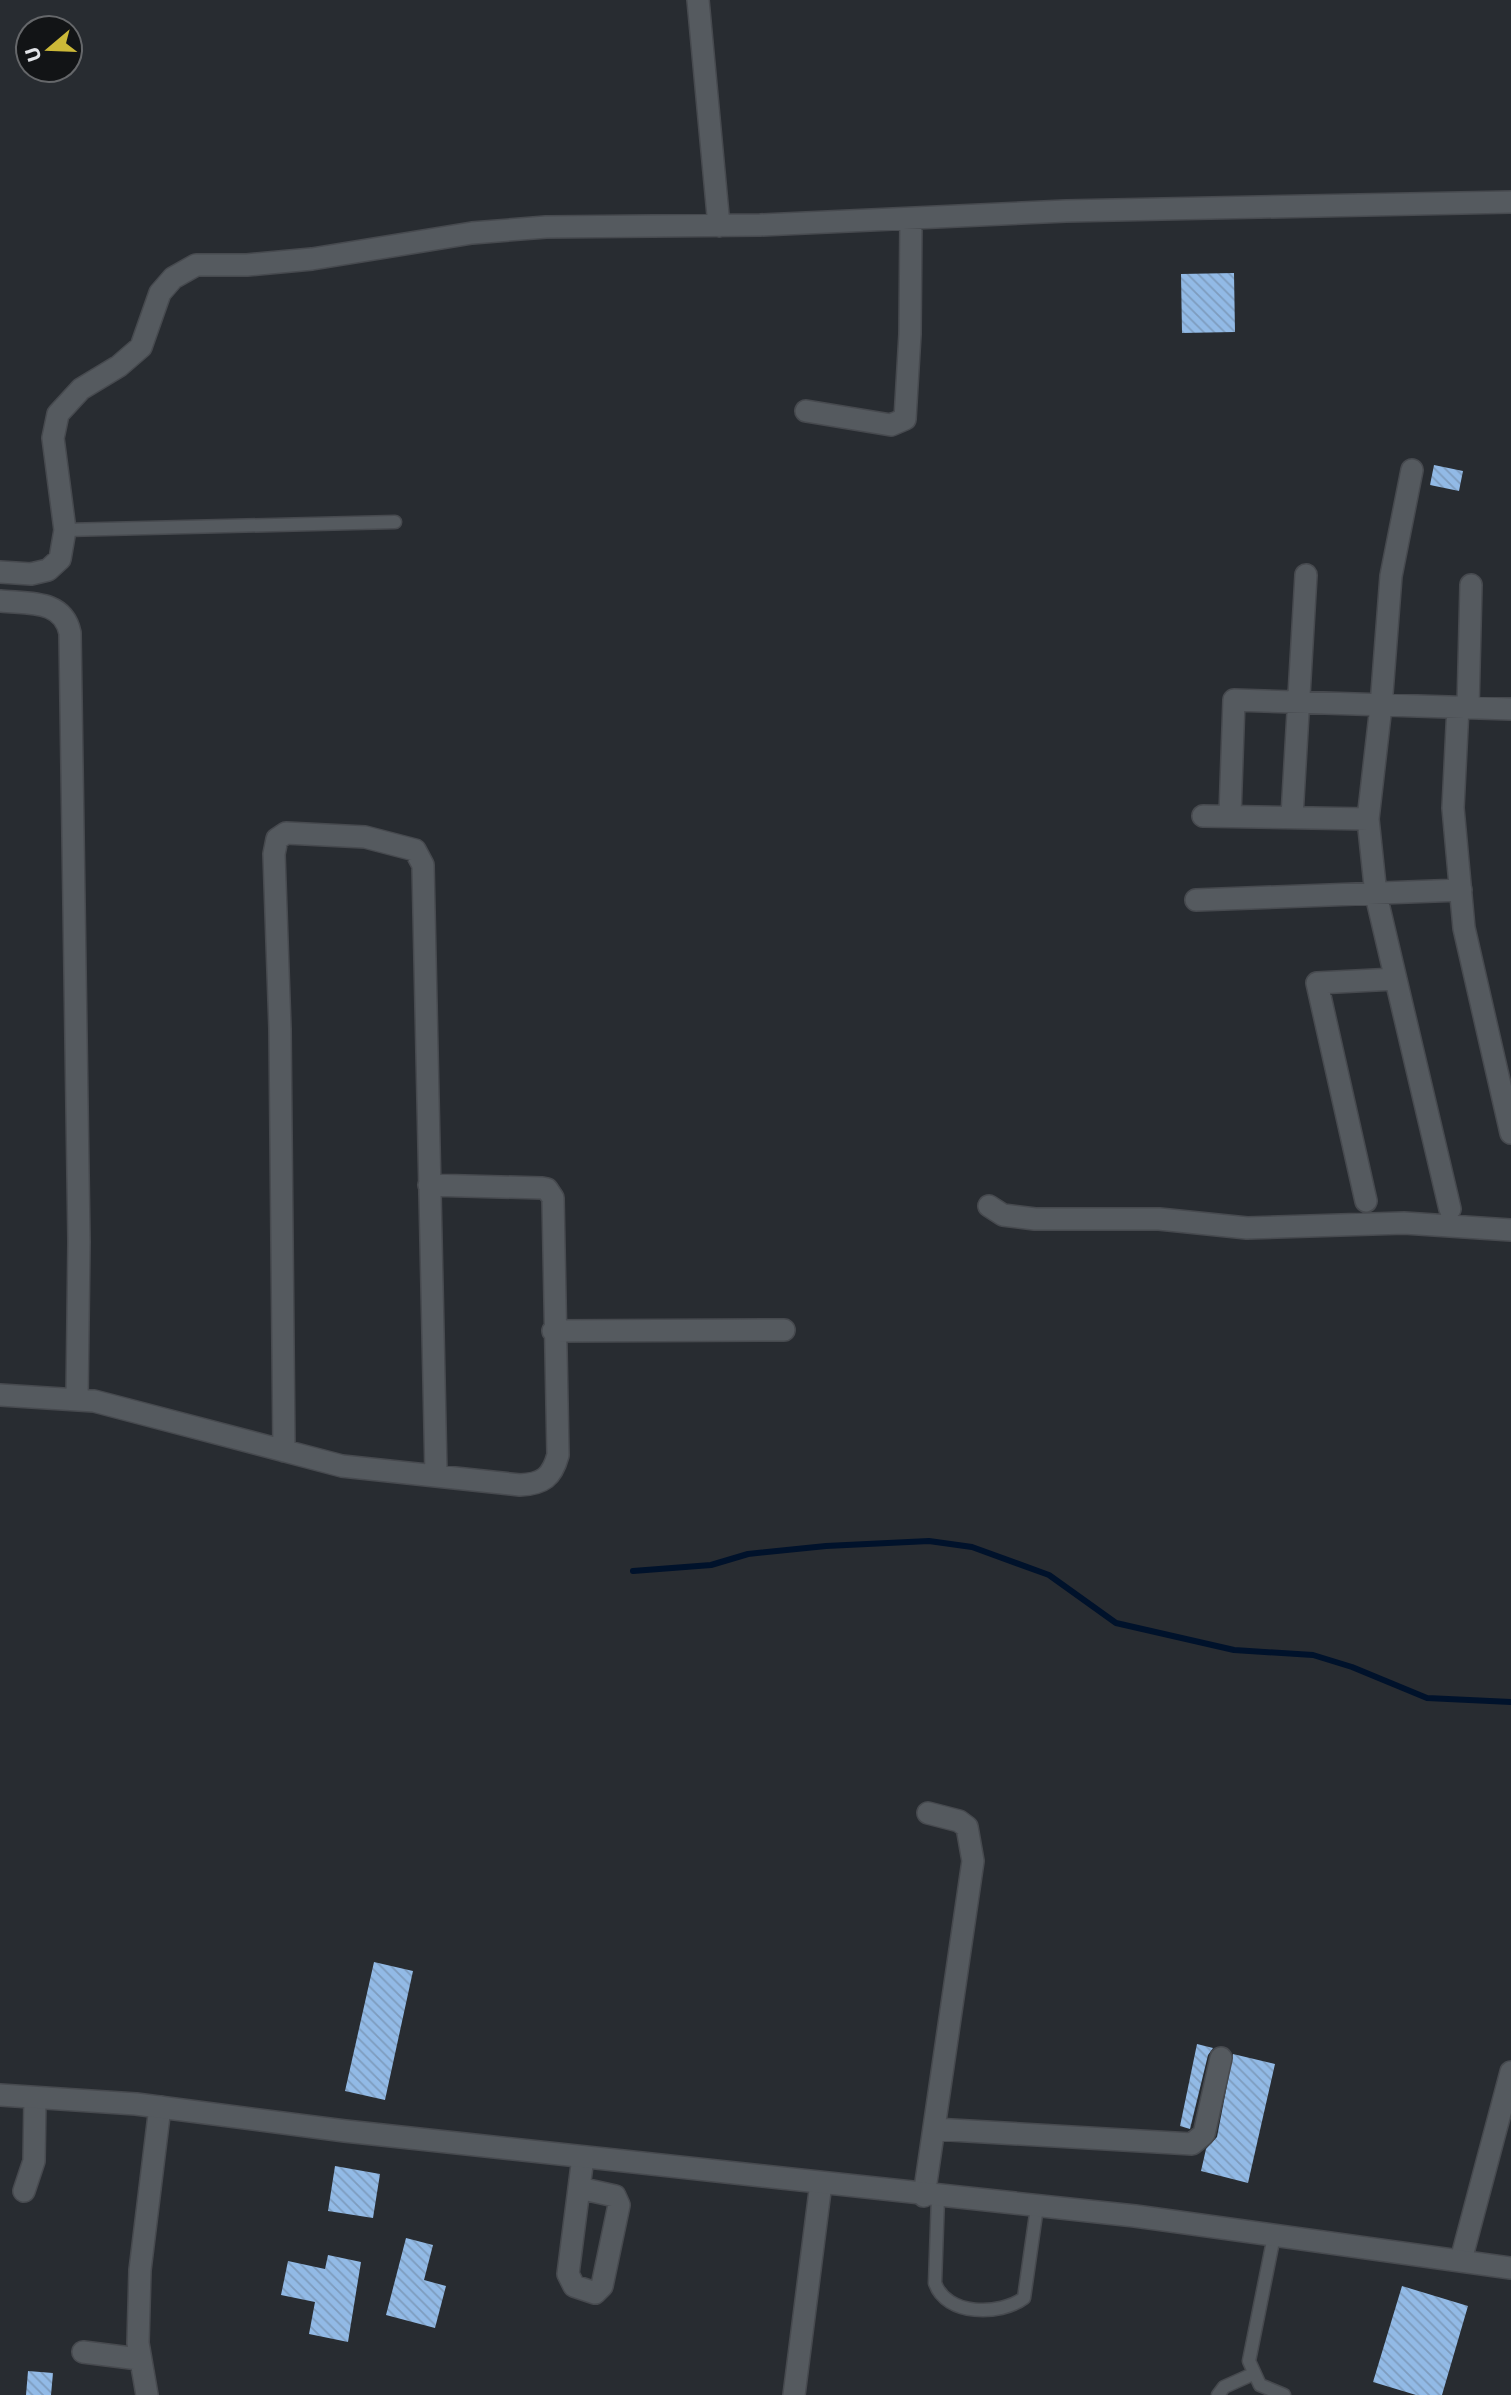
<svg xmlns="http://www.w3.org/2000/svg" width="1511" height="2395" font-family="Commissioner,sans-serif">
  <defs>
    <pattern id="building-back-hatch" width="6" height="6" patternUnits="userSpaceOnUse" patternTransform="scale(1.75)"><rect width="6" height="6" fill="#92bae6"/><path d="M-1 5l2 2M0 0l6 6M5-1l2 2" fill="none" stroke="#7e9cbe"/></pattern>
  </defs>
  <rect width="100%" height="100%" fill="#282c31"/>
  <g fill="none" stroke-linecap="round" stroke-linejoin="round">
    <path stroke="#00122b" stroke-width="6" d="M633,1571l78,-6 37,-11 78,-8 103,-5 43,6 77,28 67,48 118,27 79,5 39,12 75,31 84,4"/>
  </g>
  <path fill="url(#building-back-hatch)" d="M1234,273l1,59 -53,1 -1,-59z
    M1434,465l29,6 -4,20 -29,-6z
    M374,1962l39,9 -28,129 -40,-9z
    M1197,2044l16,4 -5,7 -18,74 -10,-3z
    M1233,2054l42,10 -27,119 -47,-12 5,-22 11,-12z
    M335,2166l45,8 -7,44 -45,-7z
    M406,2238l27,7 -9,35 22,6 -11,42 -49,-13z
    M328,2255l33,7 -13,80 -39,-8 6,-32 -34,-7 7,-34 37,8z
    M1402,2286l66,20 -26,89h-26l-43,-13z
    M28,2371l25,2 -2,22h-25z"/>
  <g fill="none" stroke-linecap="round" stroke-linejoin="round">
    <g stroke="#474a4f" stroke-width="15">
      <path id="service" d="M65,530l330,-8
        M938,2197l-3,86c11,33 65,33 89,15l13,-91
        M1274,2236l-25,125 11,24 24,10
        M1218,2395l6,-8 29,-13"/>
    </g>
    <g stroke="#474a4f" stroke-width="24">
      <path id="minor" d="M698,0l21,226
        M806,411l85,14 14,-6 5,-85 1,-115
        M1412,470l-21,106 -10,130 -13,113 8,76 74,314
        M0,572l31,2 17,-4 12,-11 5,-29 -12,-92 5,-24 23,-25 38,-23 22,-19 19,-54 13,-15 23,-13h51l65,-6 160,-26 74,-6 214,-2 306,-14 445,-9
        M0,601c28,3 63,-2 70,32l9,609 -2,157
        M1458,707l-5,101 11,120 47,205
        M1468,708l3,-123
        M1230,815l4,-115 277,9
        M1203,816l165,3
        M1292,816l14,-241
        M1196,900l265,-10
        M1366,1201l-49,-218 78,-4
        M989,1206l14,9 32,4h124l88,9 157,-5 107,7
        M553,1331l231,-1
        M0,1395l94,6 248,65 178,19c23,-1 32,-8 38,-30l-5,-257 -6,-9 -5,-1 -113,-3
        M284,1451l-4,-422 -6,-175 3,-15 9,-6 79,4 50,13 8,15 13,609
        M934,2129l258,15 12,-10 17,-76
        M579,2188l36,8 4,9 -17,81 -7,7 -21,-7 -6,-12 15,-117
        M24,2191l10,-30 1,-63
        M924,2196l49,-335 -6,-34 -8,-6 -31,-8
        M1461,2260l50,-188
        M83,2352l56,7
        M147,2395l-9,-52 2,-73 20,-163
        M794,2395l27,-212"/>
    </g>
    <g stroke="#474a4f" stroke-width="24">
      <path id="tertiary" d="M0,2095l136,9 209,27 790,85 376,52"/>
    </g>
    <use href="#service" stroke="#555a5f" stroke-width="12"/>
    <use href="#minor" stroke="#555a5f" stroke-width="21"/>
    <use href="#tertiary" stroke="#555a5f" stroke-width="21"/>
  </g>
  <g transform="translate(49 49) rotate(251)"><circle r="33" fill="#121416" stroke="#65676a" stroke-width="2"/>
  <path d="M0-5L12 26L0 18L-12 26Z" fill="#ccb938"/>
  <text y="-10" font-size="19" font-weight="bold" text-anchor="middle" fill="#e1e3e7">U</text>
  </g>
</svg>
